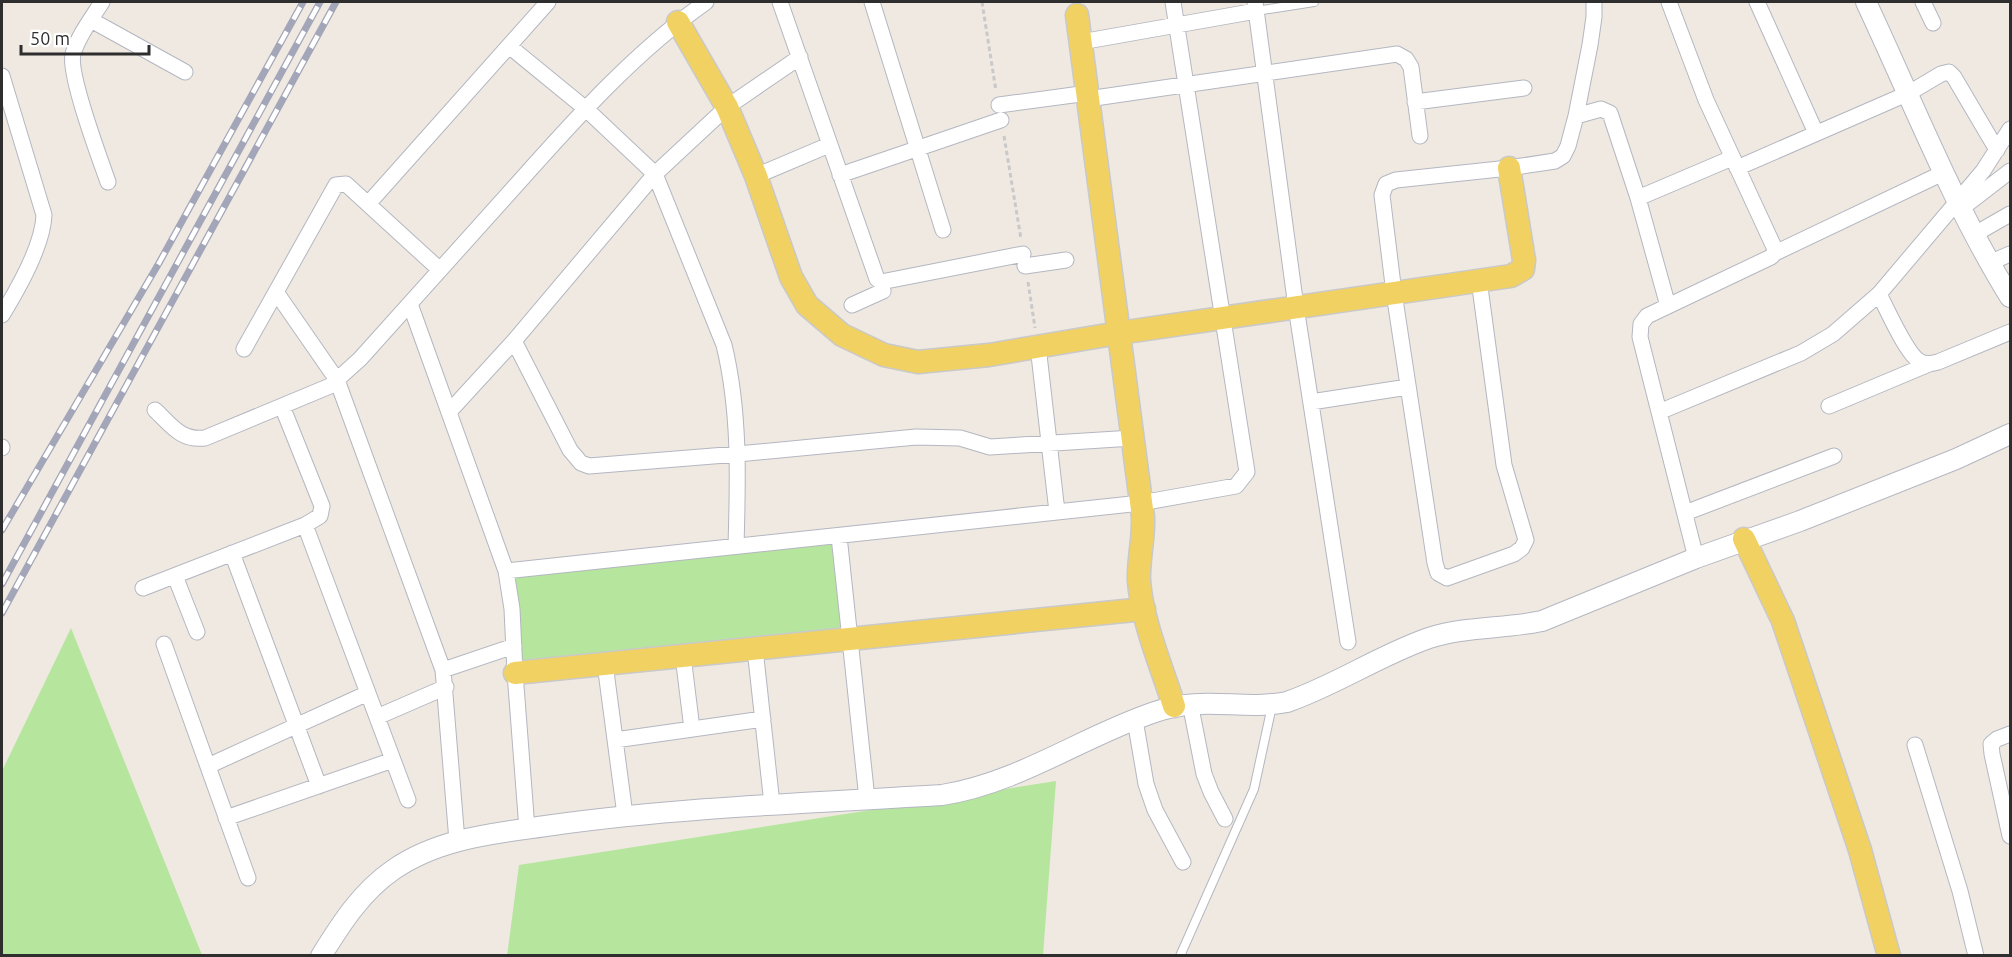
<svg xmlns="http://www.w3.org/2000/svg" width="2012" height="957" font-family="Ubuntu,sans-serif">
  <rect width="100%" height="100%" fill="#efe9e1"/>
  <path fill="#b6e59e" d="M839,536l11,103 -335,34 -9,-102z
    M71,628l131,327h-200v-184z
    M1056,781l-13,174 -536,1 12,-91z"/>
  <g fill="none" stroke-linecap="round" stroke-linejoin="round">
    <g stroke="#b4b7c1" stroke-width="10">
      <path id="lane" d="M1256,11l58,-9
        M1180,956l74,-167 18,-83"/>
    </g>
    <g stroke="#b4b7c1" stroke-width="17">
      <path id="street" d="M102,2c-10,16 -24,34 -29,52 -5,20 27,105 35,128
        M780,2l97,277 4,3 142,-28
        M872,2l71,228
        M1255,2l41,305 52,335
        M1669,2l37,98 68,147 1,6 -4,4 -124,59 -6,8 -1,13 56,221
        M1757,2l59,131
        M1923,2l10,21
        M91,20l94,52
        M1081,42l175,-31
        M509,46l77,63 69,65 69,171c16,66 14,134 12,201
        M2,76l42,139c-1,31 -26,74 -42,100
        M1088,99l309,-45 9,5 5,8 9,69
        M1415,102l109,-14
        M999,105l89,-12
        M1576,116l25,-7 9,4 28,85 30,108
        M1737,168l172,-75 32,-19 8,-2 5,5 43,73
        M840,175l161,-55
        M756,176l73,-31
        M1638,198l94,-40
        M368,204l180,-202
        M1962,208l48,-37
        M1975,234l35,-20
        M1775,253l170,-81
        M1989,263l21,-9
        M1025,266l41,-6
        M1479,280l25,185 22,75 -4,8 -8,6 -67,24 -9,-5 -3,-10 -41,-270 -12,-98 4,-11 10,-4 113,-12 46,-7 8,-5 5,-10 8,-30 14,-71 4,-28v-15
        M276,292l61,88 106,290 14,171
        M1879,294c8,15 27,59 40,67 6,4 12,3 19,1l72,-30
        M410,304l96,267 6,38 3,64 12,156
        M852,305l31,-14 -2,-9
        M514,341l56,109 11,13 8,3 149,-12 178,-17 44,1 30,9 143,-9
        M1038,346l19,166
        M244,349l92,-164 10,-1 94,86
        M1311,402l97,-15
        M1829,406l100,-42
        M155,410c17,16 26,31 50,28l125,-52 30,-27c53,-59 106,-118 159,-177 57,-64 117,-131 187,-180
        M449,412l65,-71 141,-167 72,-67 73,-50
        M1659,412l142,-59 32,-19 46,-40 104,-123 27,-42
        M2,448v-1
        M1685,513l149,-57
        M305,525l103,275
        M839,536l28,263
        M232,553l87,233
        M506,571l635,-68 95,-17 11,-14 -74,-470
        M175,576l22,56
        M143,588l162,-63 15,-9 2,-10 -40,-100
        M164,644l84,234
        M755,649l17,155
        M683,656l9,73
        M605,664l20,151
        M443,670l71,-24
        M1190,703l14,71 7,18 14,27
        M377,717l69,-30
        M1135,720l11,64 9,26 28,52
        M2010,734l-13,5 -6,5 1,10 18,82
        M615,740l148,-21
        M1915,745l45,146 16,65
        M208,766l160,-73
        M226,818l167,-58"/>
    </g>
    <g stroke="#b4b7c1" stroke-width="22">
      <path id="secondary" d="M1866,2c46,98 87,203 144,295
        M321,956c20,-32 40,-64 72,-86 47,-33 106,-37 160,-45 129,-18 259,-22 389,-30 77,-12 141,-59 213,-83 48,-17 87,-1 132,-10 49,-17 93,-47 142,-64 37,-12 76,-9 113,-17l154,-63 104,-37 156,-62 54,-25"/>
    </g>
    <g stroke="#c9c9c9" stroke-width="25">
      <path id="primary" d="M1077,15l66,502c1,22 -5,43 -4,64 3,40 23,87 35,125
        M678,22l49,85 29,69 35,101 16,28 35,30 42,20 34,7 71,-7 130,-22 392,-57 12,-7 1,-9 -15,-92
        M1744,539l39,82 77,229 29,106
        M515,673l629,-64"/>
    </g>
    <path stroke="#c9c9c9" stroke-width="3" stroke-dasharray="4.5 3" stroke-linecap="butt" d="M982,2l14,89
      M1004,136l17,103
      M1028,282l7,46"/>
    <use href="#lane" stroke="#fff" stroke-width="8"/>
    <use href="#street" stroke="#fff" stroke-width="15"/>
    <use href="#secondary" stroke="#fff" stroke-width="20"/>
    <use href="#primary" stroke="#f2d163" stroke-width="22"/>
    <g stroke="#a3a6b8" stroke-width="7">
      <path id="rail" d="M2,530l157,-267 144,-261
        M2,584l318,-582
        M2,613l334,-611"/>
    </g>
    <use href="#rail" stroke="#fff" stroke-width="4.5" stroke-dasharray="14" stroke-linecap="butt"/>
  </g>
  <rect width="2012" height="957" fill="none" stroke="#2e2e2e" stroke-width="6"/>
  <path d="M21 45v9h128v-9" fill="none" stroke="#2e2e2e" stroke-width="3"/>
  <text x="30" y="45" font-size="18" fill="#2e2e2e" stroke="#ffffff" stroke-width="4.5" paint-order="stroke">50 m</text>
</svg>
